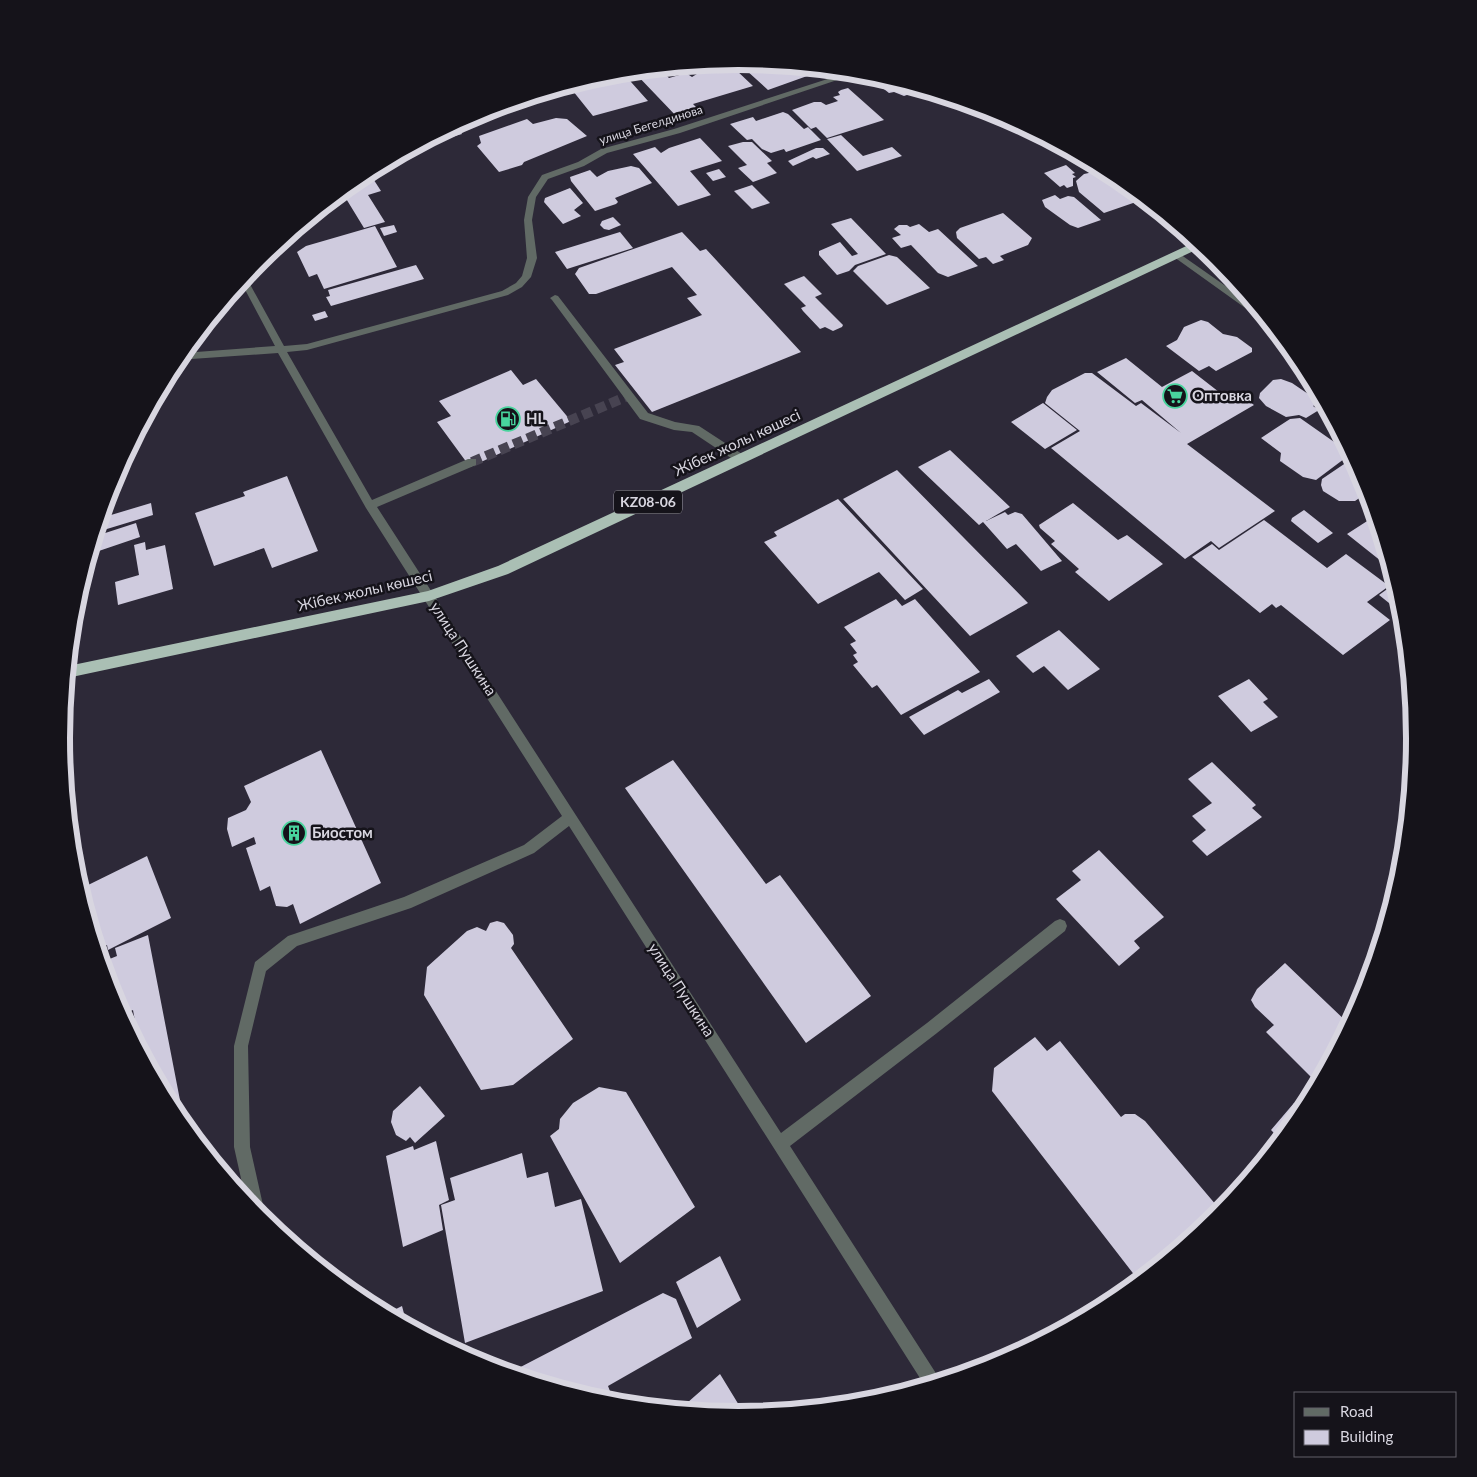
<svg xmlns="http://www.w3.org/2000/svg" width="1477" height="1477" font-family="Lato,sans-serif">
  <rect width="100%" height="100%" fill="#2d2938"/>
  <path fill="#cfcbde" d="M755,63l45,4 10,8 -42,15 -22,-20z
    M660,69l9,9 17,-5 6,4 8,-5 35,-3 18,17 -60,18 7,7 -4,3 -17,5 -45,-47z
    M623,73l25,28 -55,15 -24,-30 38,-12z
    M871,74l50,16 -17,6 -10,-4 -5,1 -23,-18z
    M848,88l36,32 -57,18 -11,-11 -5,2 -19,-19 22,-8h7l5,3 12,-4 -5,-4 7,-2 -2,-3 3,-2z
    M783,112l5,2 16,15 4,-2 13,13 -35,12 -2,-3 -13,4 -9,-4 -10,-10 -5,1 -17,-16 23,-7 3,4z
    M556,118l11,1 20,17 -63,26 -2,3 -23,7 -22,-26 4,-3 -2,-7 48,-17 6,5z
    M456,125l6,9 -45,13v-1z
    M841,135l22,21 29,-9 10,9 -45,15 -30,-32z
    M700,138l22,23 -32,10 21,24 -33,11 -45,-52 22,-7 6,6 8,-5z
    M743,142h9l20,19 -5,2 10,10 -24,9 -15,-14 9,-3 -19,-19z
    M816,148h7l7,6 -14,5 -3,-2 -20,9 -5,-5z
    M396,157l4,6 -29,9 -1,-1z
    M1066,165l9,8 -3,1 4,3 -3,1v8l-6,2 -3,-3 -4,2 -16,-14z
    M631,166l8,2 13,15 -37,15 3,4 -2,2 -21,7 -24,-30 -1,-4 20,-7 7,7 11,-6z
    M719,169l7,8 -13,4 -7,-8z
    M1098,171l38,31 -32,11 -25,-21 -3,-11 8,-7z
    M367,173l3,1 11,17 -13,4 17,27 -21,6 -22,-36z
    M752,185l18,18 -18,6 -18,-18z
    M570,188l13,15 -9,7 7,6 -18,8 -19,-22 1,-4z
    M1055,195l5,4 8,-3 6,1 27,23 -23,8 -8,-3 -25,-18 -3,-7z
    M1003,213l29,25 -4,7 -28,11 4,4 -11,4 -7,-7 -7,2 -22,-21 -1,-6 4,-4z
    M613,217l8,8 -12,5 -5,-1 -4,-4 2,-4z
    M851,218l35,36 -31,11 -6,6 -12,4 -18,-20v-4l21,-9 12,14 6,-2 -27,-30z
    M919,224l10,8 9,-3 40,37 -30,11 -10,-4 -27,-28 -10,3 -9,-10 9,-3 -7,-6 5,-4h8l3,2z
    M394,225l3,7 -13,4 -4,-8z
    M375,226l22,41 -73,22 -7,-15 -8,3 -12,-25 9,-6z
    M620,232l13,16 -66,21 -12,-17z
    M682,232l18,19 6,-2 95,103 -149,60 -37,-47 9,-3 -10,-13 88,-34 -15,-17 10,-3 -25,-28 -76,27h-7l-14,-20 4,-6z
    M889,255l8,2 33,31 -43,17 -34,-34 5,-5z
    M416,265l8,14 -93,27 -5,-9 4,-1 -2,-6z
    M804,276l18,18 -7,3 28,28 -1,2 -9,4 -8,-4 -5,2 -17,-18 -2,-3 5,-2 -22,-22z
    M325,311l3,6 -13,4 -3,-6z
    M1201,320l7,2 15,12 14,3 15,11v4l-36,19 -7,-5 -10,5 -33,-25 11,-6 7,-13z
    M1126,358l36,29 30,-16 36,28 11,-5 15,11 -67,39 88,67 -56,37 -8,-7 -26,18 -134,-111 29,-17 -35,-28 2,-6 5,-7 33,-17h7l44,33 5,-3 40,30 -39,-33 -7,3 -38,-31z
    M511,370l12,15 13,-6 35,42 -101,46 -33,-45 14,-6 -12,-15z
    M1281,379l11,4 28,19 -7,4 6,4 -13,8 -7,-3 -13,2 -20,-11 -7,-8 1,-5 13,-13z
    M1043,403l34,27 -32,19 -34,-27z
    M1300,418l47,33 1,5 -32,24 -13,-3 -23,-16 1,-8 -20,-15 29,-19z
    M950,450l60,57 -24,14 19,-9 3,3 7,-3 7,2 40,47 -21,10 -25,-27 -9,5 -24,-27 -4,3 -61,-58z
    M1353,458l15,34 -13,9h-16l-16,-10 -2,-6 1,-6z
    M897,470l131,133 -58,33 -127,-137z
    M287,476l31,75 -46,17 -8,-20 -50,18 -19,-53 50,-17 -2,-4z
    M838,499l85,90 -18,11 -26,-28 -61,32 -54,-62 13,-6 -3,-4z
    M151,503l2,12 -56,17 4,-14z
    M1073,503l45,37 9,-5 36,29 -54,37 -34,-29 4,-3 -28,-25 4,-3 -15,-13 -1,-3z
    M1304,510l29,23 -15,10 -27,-22 1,-3z
    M1375,516l2,4 14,49 -44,-35z
    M1264,520l63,48 19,-14 43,32 -22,16 23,18 -47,35 -62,-50 -5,3 -4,-4 -12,9 -68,-56 20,-13 7,6z
    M136,523l4,14 -50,17 6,-18z
    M145,542l1,8 19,-5 8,44 -55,16 -3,-23 24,-7 -5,-30z
    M1390,587l9,6 5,22 -25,-20z
    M84,591l-1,29 -10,3 6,-31z
    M896,599l6,7 13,-7 65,73 -79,43 -24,-30 -5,3 -19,-23 5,-3 -5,-7 4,-2 -7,-9 6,-3 -12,-14z
    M1059,630l41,39 -32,21 -24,-24 -11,7 -17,-17z
    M989,679l11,13 -76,43 -15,-18 49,-27 4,3z
    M1249,679l19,20 -5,3 15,15 -27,15 -33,-36z
    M321,750l60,133 -81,41 -7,-20 -6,3 -11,-1 -6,-20 -10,5 -14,-43 10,-4 -2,-7 -22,10 -5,-18 1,-11 18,-8 5,-8 -7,-16z
    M673,760l93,124 14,-9 91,121 -65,47 -181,-255z
    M1212,762l44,43 -4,3 10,9 -55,39 -15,-15 14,-11 -14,-14 20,-13 -24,-24z
    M1099,850l65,67 -30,24 6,7 -21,18 -63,-67 25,-19 -9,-9z
    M147,856l24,62 -63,32 -1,-5 -9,2 -18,-58z
    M497,921l7,2 9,12 1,9 -3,4 62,91 -60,46 -32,5 -57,-95 3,-28 40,-36 10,-4 9,4 4,-8z
    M148,935l37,191 -10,-11 -40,-77 3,-1 -5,-27 -11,5 -9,-18 -11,-35 15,-6 -2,-8z
    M1285,963l65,62 -32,59 -52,-52 8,-7 -19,-18 -4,-7 6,-11z
    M1035,1037l12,14 13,-10 61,76 4,-3h10l10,7 77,91 -83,69 -147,-190 2,-23z
    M420,1086l25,30 -30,27 -5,-6 -4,4 -10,-6 -5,-13 2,-11z
    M599,1087l27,5 69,115 -75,56 -70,-127 9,-7 1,-10 13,-16z
    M1294,1103l9,9 -22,28 -10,-10z
    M436,1141l13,59 -10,5 4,25 -40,17 -17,-91 27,-10 1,4z
    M522,1153l5,25 21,-6 7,35 26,-8 22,92 -138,52 -24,-138 14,-5 -5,-22z
    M720,1256l21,44 -44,28 -21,-46z
    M663,1293l13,6 16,39 -84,48 7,18 -106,-31z
    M402,1306l5,19 -21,-11z
    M460,1342l2,10 9,-4 2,13 -26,-14z
    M720,1374l25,41 -66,-5z"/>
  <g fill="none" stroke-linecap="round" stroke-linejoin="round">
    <path stroke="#474351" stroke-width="10" stroke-dasharray="10 5" stroke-linecap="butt" d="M472,462l156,-66"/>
    <path fill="#616a65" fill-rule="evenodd" d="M849,72l9,1 -178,60 -73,20 -23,13 -36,13 -12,18 -4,23 5,38 -6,19 -9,10 -14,8 -201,55 -20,2 85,148 96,-41h8v6l-99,42 404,626 146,-110 128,-102 5,-2 5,2 2,5 -2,5 -128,102 -147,113 149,232 2,4 -16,4 -356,-560 -35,27 -123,55 -114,38 -31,25 -18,75 2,101 15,67 -2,6 -17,-19 -12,-54v-101l21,-84 33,-26 116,-39 120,-52 38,-29 -196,-308 -88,-155 -101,7 6,-7 92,-7 -34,-64 5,-5 38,69 23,-2 195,-53 14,-8 6,-7 5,-18 -3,-38 4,-23 14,-22 36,-13 23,-13 73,-20z
      M1177,252l80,56 10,12h-5l-88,-63 -1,-2z
      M555,295l3,1 90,117 27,9 24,4 46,30v6h-8l-45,-30 -18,-2 -34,-11 -88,-119 -2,-2z"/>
    <path fill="#aabfb4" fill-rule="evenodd" d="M1195,242l7,5 -694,327 -79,27 -362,77 1,-12 360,-75 70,-25z"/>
  </g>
  <defs>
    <g id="supermarket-ring" transform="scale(1.25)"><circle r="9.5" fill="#15131a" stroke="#48d49d" stroke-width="1.5"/><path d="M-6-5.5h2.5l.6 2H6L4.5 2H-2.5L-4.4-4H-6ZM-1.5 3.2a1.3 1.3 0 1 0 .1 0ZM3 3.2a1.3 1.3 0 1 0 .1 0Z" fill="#48d49d"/></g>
    <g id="fuel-ring" transform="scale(1.25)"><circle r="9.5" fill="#15131a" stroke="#48d49d" stroke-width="1.5"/><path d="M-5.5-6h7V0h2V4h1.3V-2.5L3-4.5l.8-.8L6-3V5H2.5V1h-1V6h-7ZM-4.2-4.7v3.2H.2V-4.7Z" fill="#48d49d"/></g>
    <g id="building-ring" transform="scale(1.25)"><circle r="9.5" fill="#15131a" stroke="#48d49d" stroke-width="1.5"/><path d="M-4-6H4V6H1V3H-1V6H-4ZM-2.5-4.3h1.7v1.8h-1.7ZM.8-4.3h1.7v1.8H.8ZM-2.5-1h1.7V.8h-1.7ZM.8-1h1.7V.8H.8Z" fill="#48d49d"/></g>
  </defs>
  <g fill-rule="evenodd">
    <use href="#supermarket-ring" x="1175" y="396"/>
    <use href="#fuel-ring" x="508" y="419"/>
    <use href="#building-ring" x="294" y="833"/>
  </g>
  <g text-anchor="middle" stroke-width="5" stroke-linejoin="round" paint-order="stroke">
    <g font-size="12" fill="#d8d6e0" stroke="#15131a">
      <text transform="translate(651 125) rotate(-17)" y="4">улица Бегелдинова</text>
    </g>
    <rect fill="#15131a" stroke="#9e9ca5" stroke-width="1" x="614" y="490.5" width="68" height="23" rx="4"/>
    <g font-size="14" font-weight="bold" fill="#d8d6e0">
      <text x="648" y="507">KZ08-06</text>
    </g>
    <g font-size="15" font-weight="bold" fill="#d8d6e0" stroke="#15131a" text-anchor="start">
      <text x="1192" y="401">Оптовка</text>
      <text x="526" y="424">HL</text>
      <text x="312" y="838">Биостом</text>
    </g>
    <g font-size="15" fill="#d8d6e0" stroke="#15131a">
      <text transform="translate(737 443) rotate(-25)" y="5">Жібек жолы көшесі</text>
      <text transform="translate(365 591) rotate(-13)" y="5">Жібек жолы көшесі</text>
      <text transform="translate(463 649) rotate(57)" y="5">улица Пушкина</text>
      <text transform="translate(681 990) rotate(57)" y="5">улица Пушкина</text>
    </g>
  </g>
  <path d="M0 0H1477V1477H0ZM70 738a668 668 0 1 1 1336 0a668 668 0 1 1-1336 0Z" fill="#15131a" fill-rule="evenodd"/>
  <path fill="none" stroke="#d8d6e0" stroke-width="6" d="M70 738a668 668 0 1 1 1336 0a668 668 0 1 1-1336 0Z"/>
  <rect x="1294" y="1392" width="162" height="65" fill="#15131a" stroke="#636169"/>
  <rect x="1304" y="1408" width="25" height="8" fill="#616a65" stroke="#636169"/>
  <text x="1340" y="1417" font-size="15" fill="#d8d6e0">Road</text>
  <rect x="1304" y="1430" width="25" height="15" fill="#cfcbde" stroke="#636169"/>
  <text x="1340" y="1442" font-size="15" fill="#d8d6e0">Building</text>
</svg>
